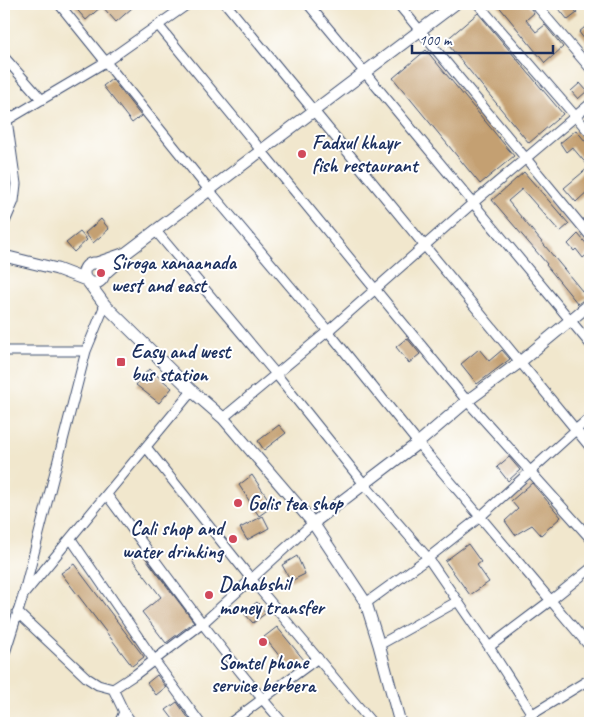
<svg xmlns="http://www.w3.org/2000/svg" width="594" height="727" font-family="Caveat,sans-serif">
  <rect width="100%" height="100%" fill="#fff"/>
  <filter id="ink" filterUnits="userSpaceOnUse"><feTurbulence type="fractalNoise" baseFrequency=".02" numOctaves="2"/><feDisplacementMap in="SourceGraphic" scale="10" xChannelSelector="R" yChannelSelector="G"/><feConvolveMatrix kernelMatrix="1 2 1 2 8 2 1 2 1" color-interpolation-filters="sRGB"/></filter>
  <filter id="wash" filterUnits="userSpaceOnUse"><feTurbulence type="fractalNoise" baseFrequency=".0096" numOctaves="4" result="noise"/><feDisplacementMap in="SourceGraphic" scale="20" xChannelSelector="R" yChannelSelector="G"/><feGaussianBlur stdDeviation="1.12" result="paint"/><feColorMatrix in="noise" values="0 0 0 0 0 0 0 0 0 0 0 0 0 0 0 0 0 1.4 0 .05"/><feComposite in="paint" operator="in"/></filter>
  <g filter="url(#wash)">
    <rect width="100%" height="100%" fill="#f1e7cd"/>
    <g id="blocks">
      <path fill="#c4a072" d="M72,4h56l4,4 -16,14 -14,-16 -16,14z
        M497,4h30l7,9 -8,7 10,12 9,-7 18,22 -18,16z
        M555,4h15l7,9 -9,7z
        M478,13l85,101 -34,29 -84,-102z
        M590,23v24l-11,-15z
        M426,50l88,106 -34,28 -87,-106z
        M112,79l29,37 -9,7 -29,-37z
        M580,83l7,8 -9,8 -7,-8z
        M576,130l14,17v42l-14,13 -12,-14 25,-21 -17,-20 -6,5 -6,-9z
        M524,172l45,52 -9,8 -38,-43 -14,12 79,96 -9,7 -32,-39 1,-1 -55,-64z
        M101,219l8,10 -16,14 -8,-10z
        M80,232l7,8 -13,12 -8,-9z
        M578,234l12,14v4l-7,6 -7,-9 -2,2 -6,-7z
        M407,338l13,16 -11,9 -13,-16z
        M479,349l10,12 13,-11 8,9 -33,25 -16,-20z
        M149,369l23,19 -13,15 -23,-18z
        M279,425l7,8 -22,17 -6,-9z
        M509,457l11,13 -12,11 -11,-14z
        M252,475l21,31 -14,10 -20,-31z
        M532,483l29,34 -20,18 -9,-10 -17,10 -10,-14 13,-12 -7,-8z
        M263,516l6,12 -22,12 -7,-12z
        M468,544l13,18 -4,3 12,17 -19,13 -25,-34z
        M141,552l53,70 -28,21 -24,-31 19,-15 -29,-38z
        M297,556l8,18 -14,7 -9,-16z
        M74,564l70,93 -12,9 -71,-93z
        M257,602l9,11 -13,10 -9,-10z
        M277,627l27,33 -9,7 -3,-4 -6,4 -9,-14 -13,-16z
        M157,675l9,12 -10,8 -9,-12z
        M177,702l15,21h-16l-10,-13z"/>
    </g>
  </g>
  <g filter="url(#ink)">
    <use href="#blocks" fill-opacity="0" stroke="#3b4b6f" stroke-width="1"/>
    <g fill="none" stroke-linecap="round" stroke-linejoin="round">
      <g stroke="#3b4b6f" stroke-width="11">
        <path id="minor" d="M59,4l150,186 119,141 90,112 172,204
          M226,4l364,443
          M308,4l282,340
          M398,4l192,232
          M478,4l112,129
          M535,4l55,64
          M158,25l309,376 123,137
          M4,57l38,43
          M4,122l103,-61 81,-57
          M4,224l10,-23 2,-17 -9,-64
          M155,230l121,144 88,110 64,74 61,89 43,67
          M4,351h82
          M223,418l105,-87 146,-129 116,-98
          M146,447l106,133 120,143
          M107,495c57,77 113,156 176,228
          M71,539l83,121 46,63
          M25,593l167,-202
          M366,603l62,-45 52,-41 110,-100
          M17,612l70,66 11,7 15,4 23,-15 67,-51 110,-100
          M379,645l79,-44
          M489,647l61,-46 40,-32
          M4,656l19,-60 63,-245 19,-46
          M113,689l11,23 -5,11
          M124,712l8,11
          M230,723l88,-65
          M518,723l72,-44"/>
      </g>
      <g stroke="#3b4b6f" stroke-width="13">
        <path id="tertiary" d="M4,256l53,13 29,11
          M84 273a10 10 0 1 1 20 0a10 10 0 1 1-20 0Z
          M97,263l29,-10
          M104,274l16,-14 6,-7 329,-249
          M88,282l17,23 87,86 31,27 90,105 53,80 13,42 21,78
          M313,523l105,-80 49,-42 53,-39 70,-58"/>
      </g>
      <use href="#minor" stroke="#fff" stroke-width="9"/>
      <use href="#tertiary" stroke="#fff" stroke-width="11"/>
    </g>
  </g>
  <g fill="#d1495b" stroke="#fff" stroke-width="2">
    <circle cx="302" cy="154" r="5"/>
    <circle cx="101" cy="273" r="5"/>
    <rect x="116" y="357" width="10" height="10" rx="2.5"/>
    <circle cx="238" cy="503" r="5"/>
    <circle cx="233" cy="539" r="5"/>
    <circle cx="209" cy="595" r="5"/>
    <circle cx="263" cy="642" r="5"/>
  </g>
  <g text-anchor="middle" stroke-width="4" stroke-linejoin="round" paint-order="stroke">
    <g font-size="20" font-weight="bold" fill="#1b2f5e" stroke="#fff" text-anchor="start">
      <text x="312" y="149">Fadxul khayr<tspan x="312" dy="23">fish restaurant</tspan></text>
      <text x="111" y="269">Siroga xanaanada<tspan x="111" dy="23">west and east</tspan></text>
      <text x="131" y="358">Easy and west<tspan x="131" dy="23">bus station</tspan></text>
      <text x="248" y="510">Golis tea shop</text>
      <text x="223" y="535" text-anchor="end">Cali shop and<tspan x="223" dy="23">water drinking</tspan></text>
      <text x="219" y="591">Dahabshil<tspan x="219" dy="23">money transfer</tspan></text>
      <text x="263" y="669" text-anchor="middle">Somtel phone<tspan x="263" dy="23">service berbera</tspan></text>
    </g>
  </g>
  <rect width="594" height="727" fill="none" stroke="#fff" stroke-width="20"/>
  <path d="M412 45v8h141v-8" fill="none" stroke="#1b2f5e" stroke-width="2.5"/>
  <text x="419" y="45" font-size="15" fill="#1b2f5e" stroke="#ffffff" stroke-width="4" paint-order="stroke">100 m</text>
</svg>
